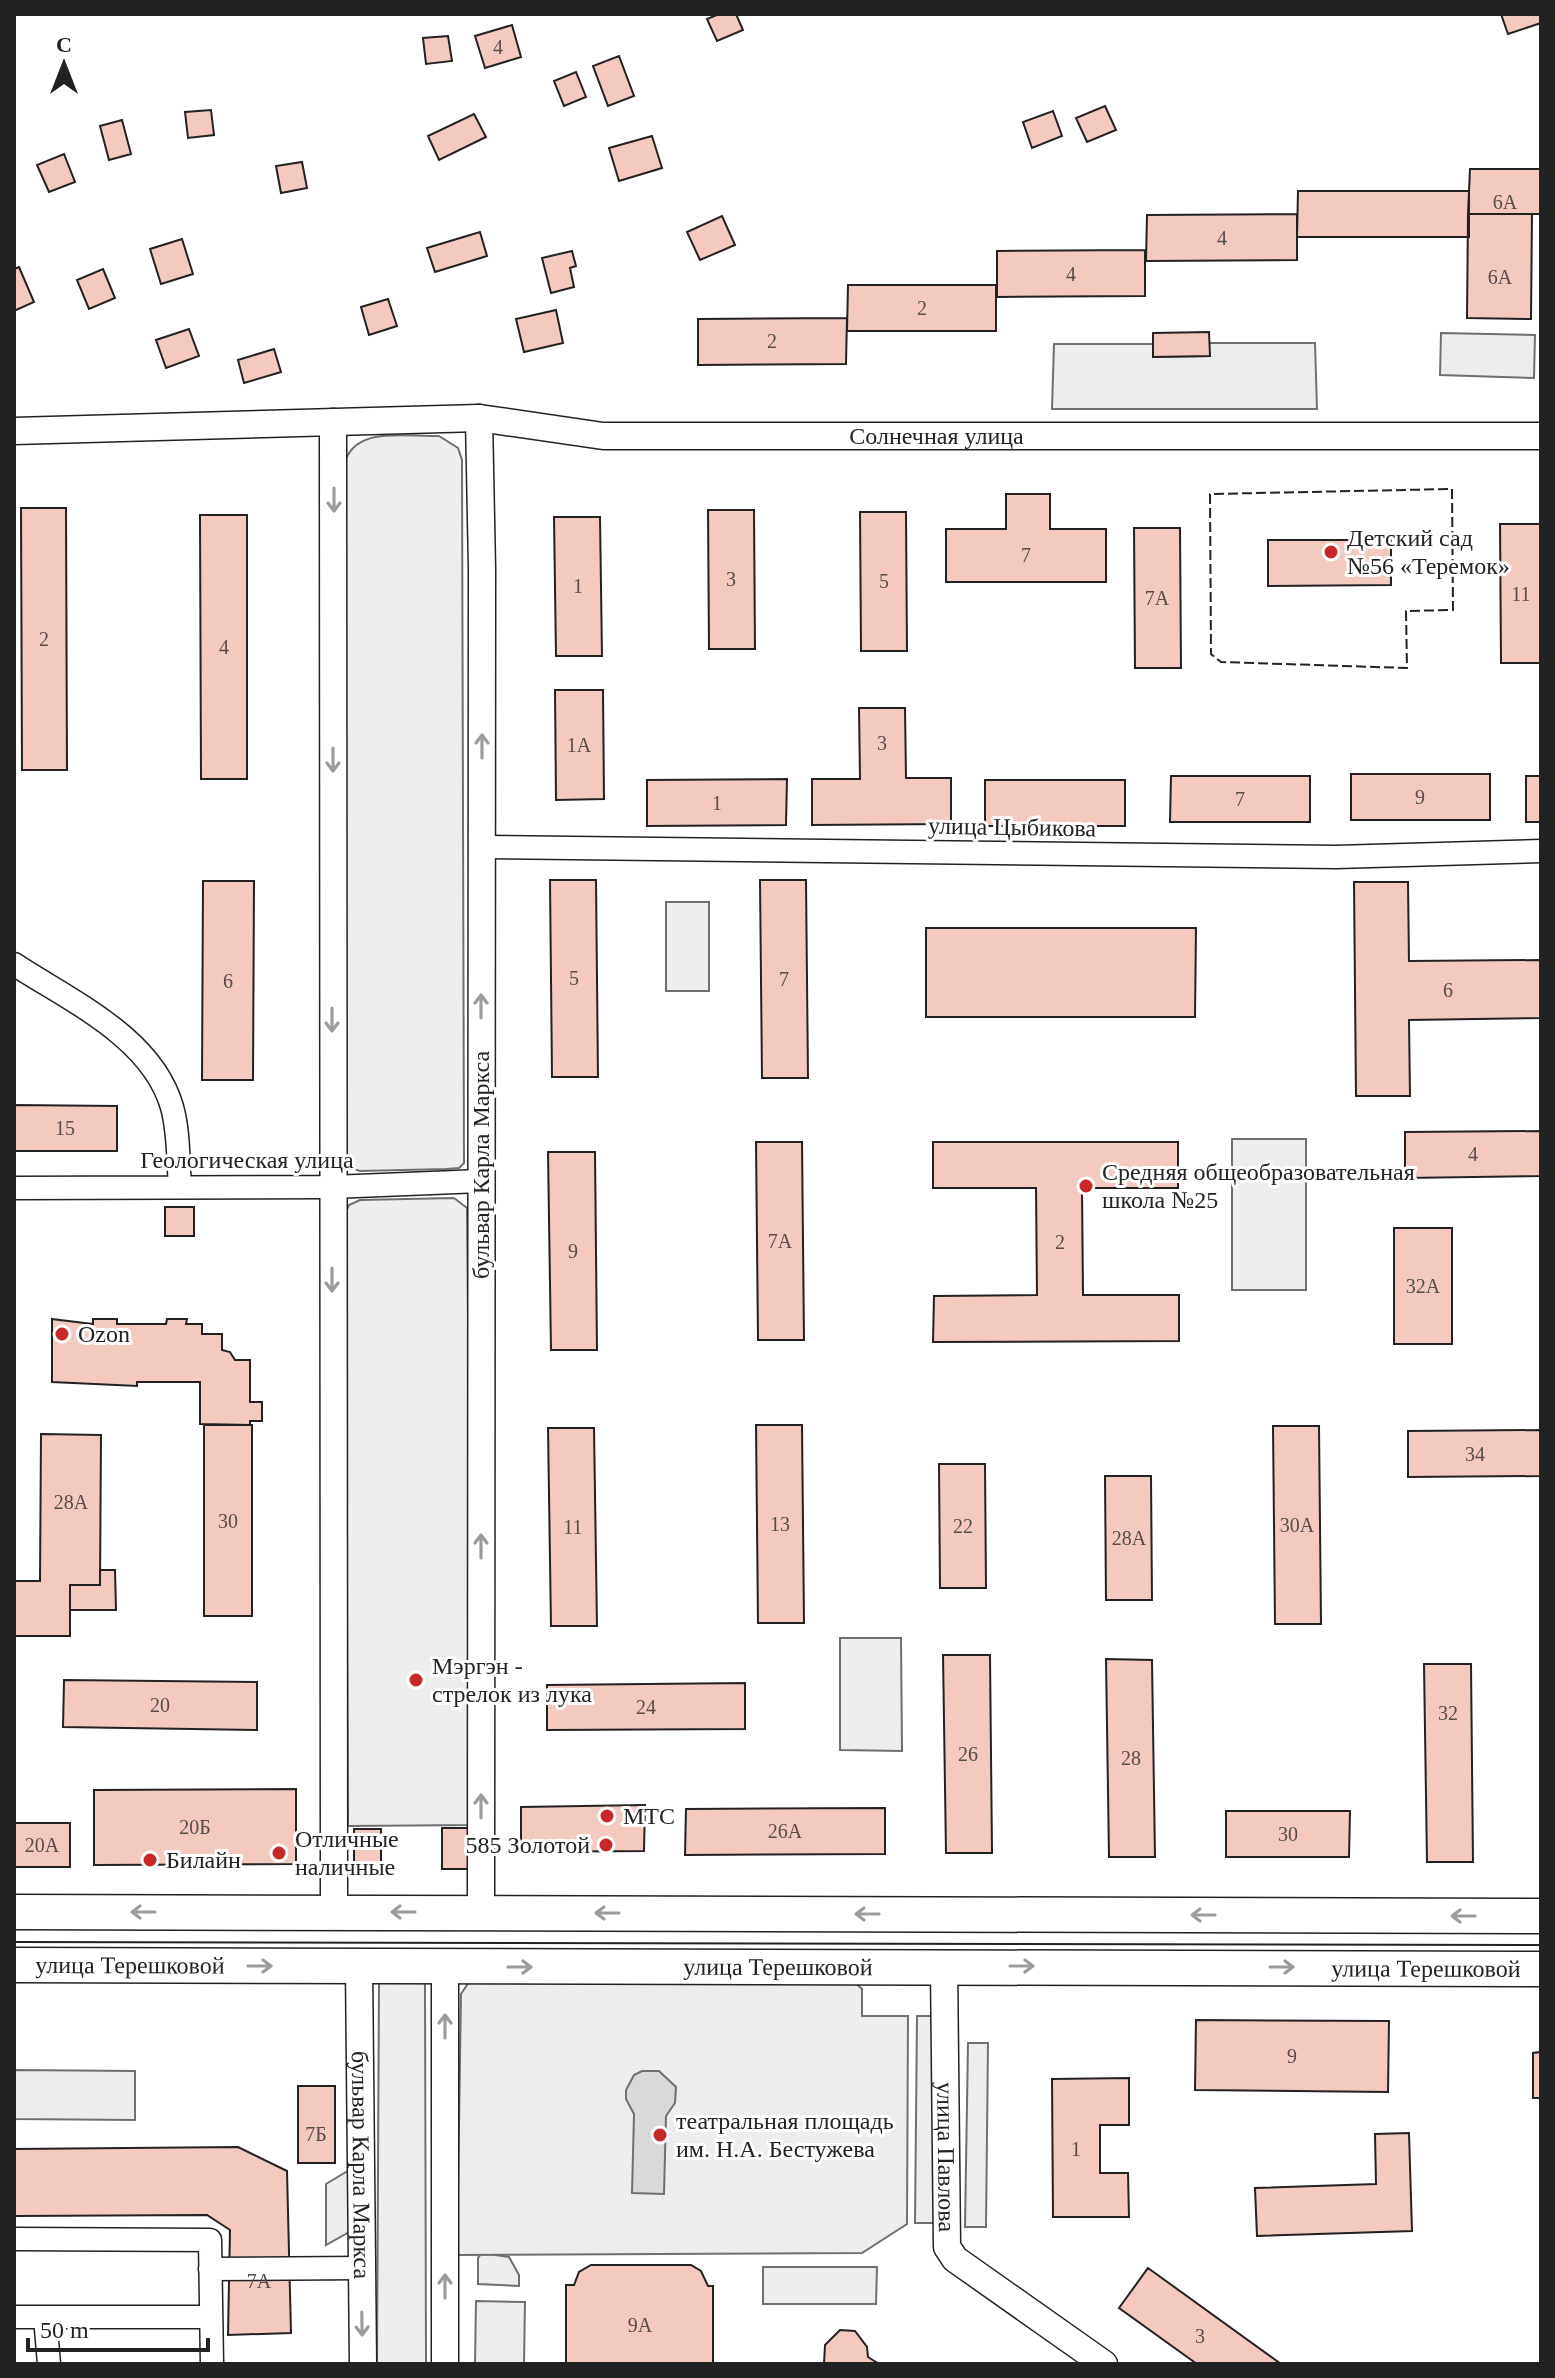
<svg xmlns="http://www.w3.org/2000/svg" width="1555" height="2378" font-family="'Times New Roman',serif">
  <rect width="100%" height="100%" fill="#fff"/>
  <path fill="#eee" stroke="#6f6f6f" stroke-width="2" d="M439,436l19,12 4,12 2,703 -5,5 -13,1 -86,2 -10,-3 -5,-13 1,-696c13,-33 63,-22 93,-23z
    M666,902h43v89h-43z
    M1232,1139h74v151h-74z
    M454,1198l13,10 6,617 -125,1 -3,-612 4,-9 11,-5z
    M840,1638h61l1,113 -62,-1z
    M379,1981h45l1,4 1,379h-49z
    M482,2253l27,4 10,18v11l-41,-2v-26z"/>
  <path fill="#ededed" stroke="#6f6f6f" stroke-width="2" d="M1441,333l94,2 -1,43 -94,-3z
    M1209,343h106l2,66h-265l2,-65h99l1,13 55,-1z
    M471,1979l381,1 10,9v27h46l-1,208 -45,29 -405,2 4,-261z
    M917,2016h20l-2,207h-20z
    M968,2043h20l-2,184h-21z
    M14,2070l121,1v49l-121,-1z
    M351,2169v62l-25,14v-61z
    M763,2267h114l-1,37h-113z
    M476,2301l49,1 -1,62h-49z"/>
  <path fill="#d9d9d9" stroke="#6f6f6f" stroke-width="2" d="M642,2071h17l17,16 -1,16 -9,13 -2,78 -32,-1 2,-79 -8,-15v-9l8,-15z"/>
  <path fill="#f3c9c0" stroke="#222" stroke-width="2" d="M719,14h17l7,16 -26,11 -10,-22z
    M1501,14h40v9l-33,11z
    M512,25l9,32 -36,11 -10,-32z
    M448,36l4,25 -26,3 -3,-26z
    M619,56l15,40 -26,10 -15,-40z
    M576,72l10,25 -22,9 -10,-25z
    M1105,106l11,24 -29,12 -11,-24z
    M211,110l3,25 -26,3 -3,-26z
    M1053,111l9,25 -30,12 -9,-26z
    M474,114l12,23 -47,23 -11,-24z
    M122,120l9,34 -22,6 -9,-34z
    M652,136l10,32 -43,13 -10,-33z
    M64,154l11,28 -26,10 -12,-27z
    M302,162l5,26 -26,5 -5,-27z
    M1470,169h71v45h-73z
    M1298,191h171v46h-172z
    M1297,214v46l-151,1 1,-46z
    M1468,214h64l-1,105 -64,-1z
    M722,216l13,29 -35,15 -13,-28z
    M480,232l7,24 -52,16 -8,-24z
    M182,239l11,35 -32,10 -11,-35z
    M1145,250v46l-148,1v-46z
    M572,251l4,15 -6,2 4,19 -23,6 -9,-35z
    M19,267l15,35 -20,9v-42z
    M103,269l12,29 -26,11 -12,-29z
    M848,285h148v46h-149z
    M388,299l9,27 -28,9 -8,-28z
    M556,310l7,33 -39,9 -8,-33z
    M847,318l-1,46 -148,1v-46z
    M189,329l10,27 -33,12 -10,-28z
    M1209,332l1,24 -57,1v-24z
    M274,349l7,23 -37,11 -6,-23z
    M1006,494h44v35h56v53h-160v-53h60z
    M21,508h45l1,262h-45z
    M708,510h46l1,139h-46z
    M860,512h46l1,139h-46z
    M200,515h47v264h-46z
    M554,517h46l2,139h-46z
    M1500,524h41v139h-40z
    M1134,528h46l1,140h-46z
    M1268,540h123v45l-123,1z
    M555,690h48l1,109 -48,1z
    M859,708h46l1,70h45v46l-139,1v-46h48z
    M1351,774h139v46h-139z
    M1171,776h139v46h-140z
    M1526,776h15v46h-15z
    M787,779l-1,46 -139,1v-46z
    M985,780h140v46h-140z
    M550,880h46l2,197h-46z
    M760,880h46l2,198h-46z
    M203,881h51l-1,199h-51z
    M1354,882h54l1,79 132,-1v58l-132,2 1,76h-54z
    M926,928h270l-1,89h-269z
    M14,1105l103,1v45h-103z
    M1541,1131v45l-136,2v-46z
    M756,1142h46l2,198h-46z
    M933,1142h245v46h-96l1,107h96v46l-246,1 1,-46 103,-1 -1,-107h-103z
    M548,1152h47l2,198h-46z
    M165,1207h29v29h-29z
    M1394,1228h58v116h-58z
    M52,1319l41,5v-5h24v5h49l1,-5h20l-1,5h16v10h20v16l8,2 5,8h15v42h12v19h-12v4l-50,-1v-42h-63v4l-85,-4z
    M204,1425h48v191h-48z
    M756,1425h46l2,198h-46z
    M1273,1426h46l2,198h-46z
    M548,1428h46l3,198h-46z
    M1541,1430v46l-133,1v-46z
    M41,1434l60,1 -1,150h-30v51h-56v-55h26z
    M939,1464h46l1,124h-46z
    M1105,1476h46l1,124h-46z
    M100,1570h15l1,40h-46v-25h30z
    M943,1655h47l2,198h-46z
    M1106,1659l46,1 3,197h-46z
    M1424,1664h47l2,198h-46z
    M64,1680l193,2v48l-194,-3z
    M745,1683v46l-198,1v-45z
    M296,1789v75l-202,1v-75z
    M645,1805l-1,46 -123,1v-45z
    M885,1808v46l-200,1 1,-46z
    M1226,1811h124l-1,46h-123z
    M14,1823h56v44h-56z
    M442,1828h27l1,41h-28z
    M354,1829h27v40h-27z
    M1196,2020l193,1 -1,71 -193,-2z
    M1541,2052v46h-8v-45z
    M1129,2078v47h-29v48h28l1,44h-76l-1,-138z
    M298,2086h37v77h-37z
    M1409,2133l3,98 -155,5 -2,-48 121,-4 -1,-50z
    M238,2147l49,24 4,162 -63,2 2,-105 -23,-15 -193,1v-67z
    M591,2265h100l10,6 7,15h5v78h-147v-79h8l5,-13z
    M1148,2268l133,96h-84l-78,-56z
    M840,2330l15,1 12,16 1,10 11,7h-55l1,-19z"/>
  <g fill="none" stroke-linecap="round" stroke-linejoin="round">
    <g stroke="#222" stroke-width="25">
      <path id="minor" d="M482,847l854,10 205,-6
        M14,964c56,37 138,73 158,143 7,25 6,53 8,80
        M14,1188l318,-1 149,-6
        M14,2239l196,1 2,124
        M210,2269l151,-1
        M14,2317h197
        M45,2317l4,47"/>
    </g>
    <g stroke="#222" stroke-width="29">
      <g id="tertiary">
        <path d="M479,418l3,151 -1,1343"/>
        <path d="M333,422l1,1490"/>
        <path id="s1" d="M14,431l465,-13 124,18h938"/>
        <path id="s2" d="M944,1965l3,282 8,12 149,105"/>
        <path id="s3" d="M359,1967l4,397"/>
        <path d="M445,2364v-397"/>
      </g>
    </g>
    <g stroke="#222" stroke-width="37">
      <g id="primary">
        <path d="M14,1912l1527,4"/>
        <path id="s4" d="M14,1965l1527,4"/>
      </g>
    </g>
    <use href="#minor" stroke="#fff" stroke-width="22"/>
    <use href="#tertiary" stroke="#fff" stroke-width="26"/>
    <use href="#primary" stroke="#fff" stroke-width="34"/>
    <path stroke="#222" stroke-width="2" d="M14,1942l1527,3"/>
    <path stroke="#222" stroke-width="2" stroke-dasharray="10 4" stroke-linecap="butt" d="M1452,489l1,121 -47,1 1,57 -186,-6 -10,-8 -1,-160z"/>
  </g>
  <defs><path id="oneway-shaft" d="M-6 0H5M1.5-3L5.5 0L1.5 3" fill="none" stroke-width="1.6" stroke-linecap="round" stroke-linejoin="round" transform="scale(2)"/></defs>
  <g stroke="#9c9c9c">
    <use href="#oneway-shaft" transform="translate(334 500) rotate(90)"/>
    <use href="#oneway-shaft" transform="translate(482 746) rotate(-90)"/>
    <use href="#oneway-shaft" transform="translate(333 760) rotate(90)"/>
    <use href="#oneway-shaft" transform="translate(481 1006) rotate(-90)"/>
    <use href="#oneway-shaft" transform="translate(332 1020) rotate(90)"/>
    <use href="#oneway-shaft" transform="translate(332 1280) rotate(90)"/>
    <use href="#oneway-shaft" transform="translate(481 1546) rotate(-90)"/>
    <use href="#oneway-shaft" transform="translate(481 1806) rotate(-90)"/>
    <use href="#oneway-shaft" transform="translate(143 1912) rotate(180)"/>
    <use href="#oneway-shaft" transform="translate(403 1912) rotate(180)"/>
    <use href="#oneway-shaft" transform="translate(607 1913) rotate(-180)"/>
    <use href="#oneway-shaft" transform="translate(867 1914) rotate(-180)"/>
    <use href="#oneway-shaft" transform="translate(1203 1915) rotate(-180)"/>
    <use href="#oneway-shaft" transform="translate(1463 1916) rotate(180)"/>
    <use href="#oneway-shaft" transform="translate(260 1966)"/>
    <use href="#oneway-shaft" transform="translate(1022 1966)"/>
    <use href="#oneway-shaft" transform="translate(520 1967)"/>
    <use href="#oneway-shaft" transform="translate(1282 1967)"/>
    <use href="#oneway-shaft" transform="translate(445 2026) rotate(-90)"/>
    <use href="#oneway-shaft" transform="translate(445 2286) rotate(-90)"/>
    <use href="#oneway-shaft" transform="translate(362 2324) rotate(89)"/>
  </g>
  <g fill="#c62828" stroke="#fff" stroke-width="3">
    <circle cx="1331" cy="552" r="8"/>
    <circle cx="1086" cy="1186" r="8"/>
    <circle cx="62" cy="1334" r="8"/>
    <circle cx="416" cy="1680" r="8"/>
    <circle cx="607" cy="1816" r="8"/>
    <circle cx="606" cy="1845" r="8"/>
    <circle cx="279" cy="1853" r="8"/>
    <circle cx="150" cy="1860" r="8"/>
    <circle cx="660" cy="2135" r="8"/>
  </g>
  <g text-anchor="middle" stroke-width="6" stroke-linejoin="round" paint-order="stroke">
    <g font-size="20" fill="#564c4a">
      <text x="498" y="54">4</text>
      <text x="1505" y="209">6А</text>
      <text x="1222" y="245">4</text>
      <text x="1071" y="281">4</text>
      <text x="1500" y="284">6А</text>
      <text x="922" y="315">2</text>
      <text x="772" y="348">2</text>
      <text x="1026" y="562">7</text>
      <text x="731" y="586">3</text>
      <text x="884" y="588">5</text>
      <text x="578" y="593">1</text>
      <text x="1521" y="601">11</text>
      <text x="1157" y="605">7А</text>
      <text x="44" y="646">2</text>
      <text x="224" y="654">4</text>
      <text x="882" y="750">3</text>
      <text x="579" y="752">1А</text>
      <text x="1420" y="804">9</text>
      <text x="1240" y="806">7</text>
      <text x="717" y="810">1</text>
      <text x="574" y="985">5</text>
      <text x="784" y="986">7</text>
      <text x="228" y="988">6</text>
      <text x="1448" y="997">6</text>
      <text x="65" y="1135">15</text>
      <text x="1473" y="1161">4</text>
      <text x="780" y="1248">7А</text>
      <text x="1060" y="1249">2</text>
      <text x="573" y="1258">9</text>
      <text x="1423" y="1293">32А</text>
      <text x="1475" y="1461">34</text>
      <text x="71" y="1509">28А</text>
      <text x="228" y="1528">30</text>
      <text x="780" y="1531">13</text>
      <text x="1297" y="1532">30А</text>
      <text x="963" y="1533">22</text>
      <text x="573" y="1534">11</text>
      <text x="1129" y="1545">28А</text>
      <text x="160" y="1712">20</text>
      <text x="646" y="1714">24</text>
      <text x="1448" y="1720">32</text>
      <text x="968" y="1761">26</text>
      <text x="1131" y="1765">28</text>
      <text x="195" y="1834">20Б</text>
      <text x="785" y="1838">26А</text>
      <text x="1288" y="1841">30</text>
      <text x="42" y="1852">20А</text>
      <text x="1292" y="2063">9</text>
      <text x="316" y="2141">7Б</text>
      <text x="1076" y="2156">1</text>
      <text x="259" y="2288">7А</text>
      <text x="640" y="2332">9А</text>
      <text x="1200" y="2343">3</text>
    </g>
    <g font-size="24" fill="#222" stroke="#fff">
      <text dy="8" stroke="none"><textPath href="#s1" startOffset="924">Солнечная улица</textPath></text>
      <text transform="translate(1012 827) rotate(1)" y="8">улица Цыбикова</text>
      <text x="247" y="1168">Геологическая улица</text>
      <text transform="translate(481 1165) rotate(-90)" y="8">бульвар Карла Маркса</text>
      <text dy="8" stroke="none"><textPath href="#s4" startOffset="116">улица Терешковой</textPath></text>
      <text dy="8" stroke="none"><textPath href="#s4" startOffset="764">улица Терешковой</textPath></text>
      <text dy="8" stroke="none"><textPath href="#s4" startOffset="1412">улица Терешковой</textPath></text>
      <text dy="8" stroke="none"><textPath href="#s2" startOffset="192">улица Павлова</textPath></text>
      <text dy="8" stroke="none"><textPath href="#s3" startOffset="198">бульвар Карла Маркса</textPath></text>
    </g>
    <g font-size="24" fill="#222" stroke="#fff" text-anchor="start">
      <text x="1347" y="546">Детский сад<tspan x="1347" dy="28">№56 «Теремок»</tspan></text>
      <text x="1102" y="1180">Средняя общеобразовательная<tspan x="1102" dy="28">школа №25</tspan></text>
      <text x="78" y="1342">Ozon</text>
      <text x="432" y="1674">Мэргэн -<tspan x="432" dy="28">стрелок из лука</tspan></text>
      <text x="623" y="1824">МТС</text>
      <text x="295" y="1847">Отличные<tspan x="295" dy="28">наличные</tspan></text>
      <text x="590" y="1853" text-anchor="end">585 Золотой</text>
      <text x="166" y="1868">Билайн</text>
      <text x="676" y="2129">театральная площадь<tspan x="676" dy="28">им. Н.А. Бестужева</tspan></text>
    </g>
  </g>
  <rect width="1555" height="2378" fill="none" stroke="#222222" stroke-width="32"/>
  <g transform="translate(64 64)" stroke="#ffffff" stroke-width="6" paint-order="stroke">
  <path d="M0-6L14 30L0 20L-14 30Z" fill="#222222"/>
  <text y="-12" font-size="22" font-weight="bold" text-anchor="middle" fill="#222222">С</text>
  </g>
  <path d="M28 2338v12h180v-12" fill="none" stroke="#222222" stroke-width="4"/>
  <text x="40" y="2338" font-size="24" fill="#222222" stroke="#ffffff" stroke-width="6" paint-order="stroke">50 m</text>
</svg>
